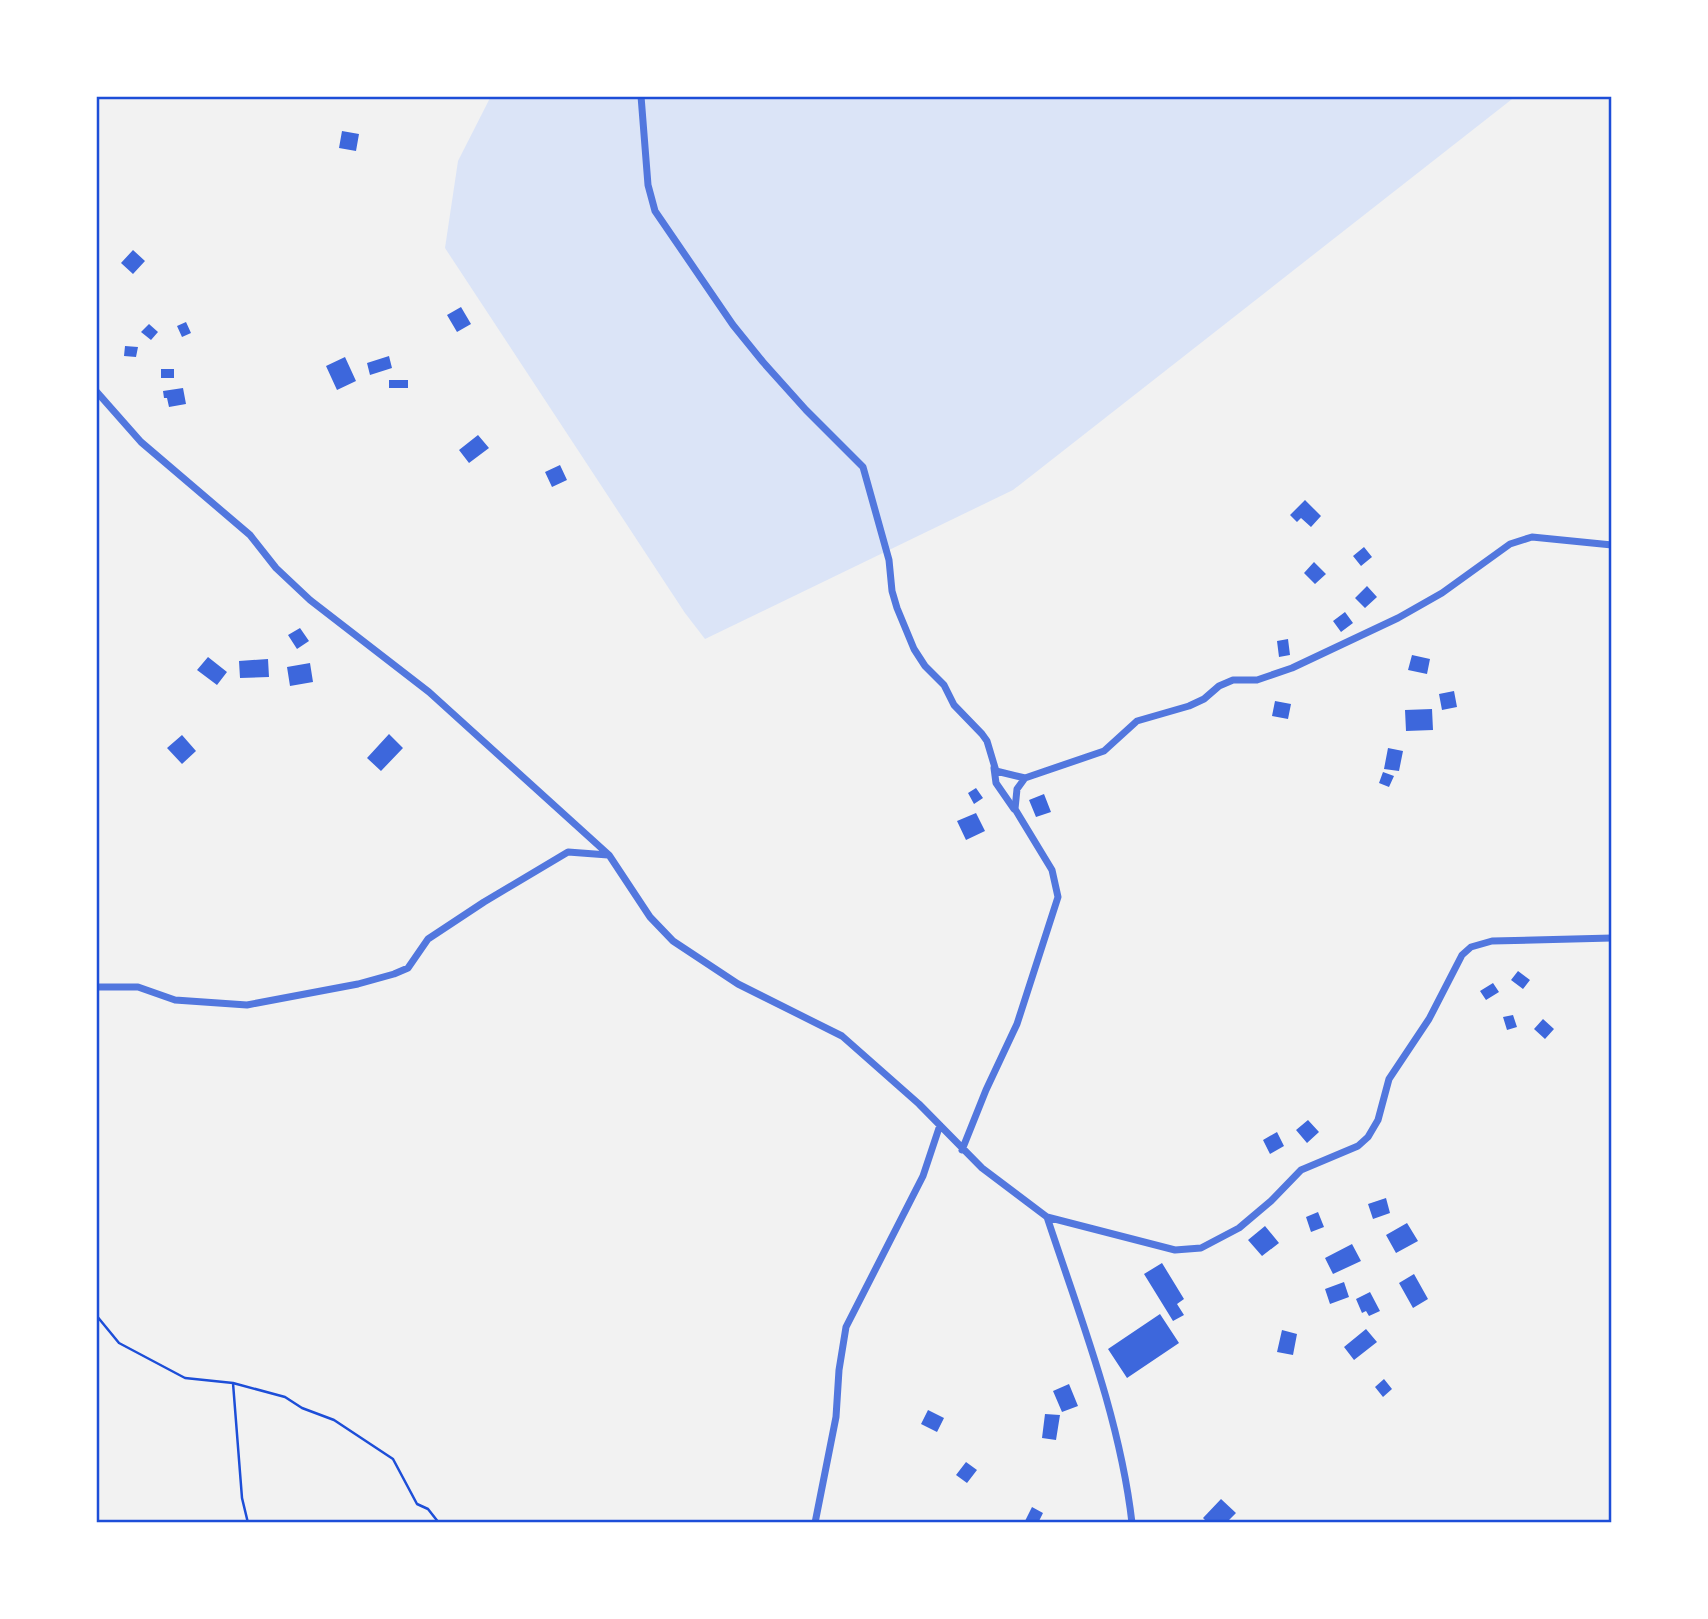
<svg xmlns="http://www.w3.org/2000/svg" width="1708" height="1619" font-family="Merriweather,serif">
  <rect width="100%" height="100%" fill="#f2f2f2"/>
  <path fill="#dbe4f7" d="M491,96h1025l-503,394 -308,149 -20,-26 -240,-365 13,-87z"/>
  <path fill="#3d67dc" d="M342,131l17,3 -3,17 -17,-3z
    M133,250l12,11 -12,13 -12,-11z
    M461,307l10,17 -14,8 -10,-17z
    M186,322l5,11 -9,4 -5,-11z
    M149,324l9,8 -7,8 -10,-8z
    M125,346l13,1 -2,10 -12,-1z
    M389,356l3,12 -22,7 -3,-12z
    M345,357l11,24 -19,9 -11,-24z
    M161,369h13v9h-13z
    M389,380h19v8h-19z
    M183,388l3,16 -17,3 -2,-9h-3l-1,-7z
    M478,435l11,13 -20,15 -10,-13z
    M560,465l7,15 -15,7 -7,-15z
    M1305,500l16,16 -10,11 -10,-9 -4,4 -7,-7z
    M1364,547l8,10 -11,9 -8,-10z
    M1314,562l12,12 -11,10 -11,-11z
    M1367,586l10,11 -12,11 -10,-10z
    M1345,612l8,11 -12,9 -8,-11z
    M300,628l9,13 -12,8 -9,-14z
    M1288,639l2,16 -11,2 -2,-16z
    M1412,655l18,4 -3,15 -19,-4z
    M208,657l19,15 -10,13 -20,-15z
    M268,659l1,18 -29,1 -1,-17z
    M310,663l3,19 -23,4 -3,-19z
    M1454,691l3,16 -15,3 -3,-16z
    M1275,701l16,3 -3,15 -16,-3z
    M1432,709l1,21 -27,1 -1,-21z
    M389,734l14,14 -22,23 -14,-13z
    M182,735l14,16 -14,13 -15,-16z
    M1388,748l15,3 -4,20 -15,-2z
    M1383,772l11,4 -5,11 -10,-4z
    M976,788l7,10 -9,6 -6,-11z
    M1044,794l7,18 -15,5 -7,-17z
    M976,813l9,18 -19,9 -9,-19z
    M1518,971l12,9 -7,9 -12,-9z
    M1493,983l6,9 -13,8 -6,-9z
    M1513,1015l4,12 -10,3 -4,-13z
    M1543,1019l11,10 -9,10 -11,-10z
    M1308,1120l11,12 -12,11 -11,-13z
    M1277,1132l7,14 -14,8 -7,-14z
    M1386,1198l4,15 -17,6 -5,-15z
    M1318,1212l6,15 -13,5 -5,-15z
    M1407,1223l11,18 -22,12 -10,-18z
    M1265,1226l14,17 -17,13 -14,-16z
    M1352,1244l9,17 -28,13 -8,-16z
    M1162,1263l22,36 -7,5 7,11 -11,6 -29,-47z
    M1414,1274l14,25 -15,9 -14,-25z
    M1344,1282l5,15 -19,7 -5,-15z
    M1370,1292l10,19 -11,5 -3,-5 -4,2 -6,-14z
    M1160,1314l19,29 -52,35 -19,-29z
    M1366,1329l11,13 -23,18 -10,-13z
    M1282,1330l15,4 -4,21 -16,-3z
    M1384,1379l8,10 -9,8 -8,-10z
    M1069,1384l9,22 -16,6 -9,-21z
    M928,1410l16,8 -7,14 -16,-8z
    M1045,1414l15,1 -4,25 -14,-2z
    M966,1462l11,8 -10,13 -11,-8z
    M1221,1499l15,14 -10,10h-18l-5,-5z
    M1032,1507l11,6 -5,10h-14z"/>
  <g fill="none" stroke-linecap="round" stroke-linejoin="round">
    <path stroke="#1d4ed8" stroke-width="2.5" d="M96,1315l23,28 66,35 48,5 52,14 17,11 32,12 59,39 24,45 11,5 11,14
      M233,1383l9,115 6,25"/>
    <path stroke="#5277de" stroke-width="7" d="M641,96l7,89 7,26 78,114 30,37 43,48 57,57 26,93 3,31 5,17 17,41 11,17 19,19 10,20 28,29 5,7 9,30 29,7
      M96,391l45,51 109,93 26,33 34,32 119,92 180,163 41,62 23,24 65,43 104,52 77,68 63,64 65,49 128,33 26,-2 38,-20 32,-27 30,-31 57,-24 10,-9 10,-17 11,-41 40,-60 33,-64 9,-8 21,-6 120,-3
      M994,768l2,15 18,26
      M96,987h42l37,13 72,5 111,-21 36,-10 14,-6 20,-29 56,-37 84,-50 40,3
      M962,1150l24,-60 31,-66 41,-127 -6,-27 -37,-61 2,-20 8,-11 79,-27 33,-30 52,-15 15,-7 15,-13 14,-6h24l35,-12 106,-50 44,-25 68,-49 22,-7 80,8
      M1047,1217c33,100 73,201 85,306
      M815,1523l21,-106 3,-47 7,-43 77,-151 17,-51"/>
  </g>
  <rect width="1708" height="1619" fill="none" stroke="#ffffff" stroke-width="196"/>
  <rect x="98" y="98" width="1512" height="1423" fill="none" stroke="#1d4ed8" stroke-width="2.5"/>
</svg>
